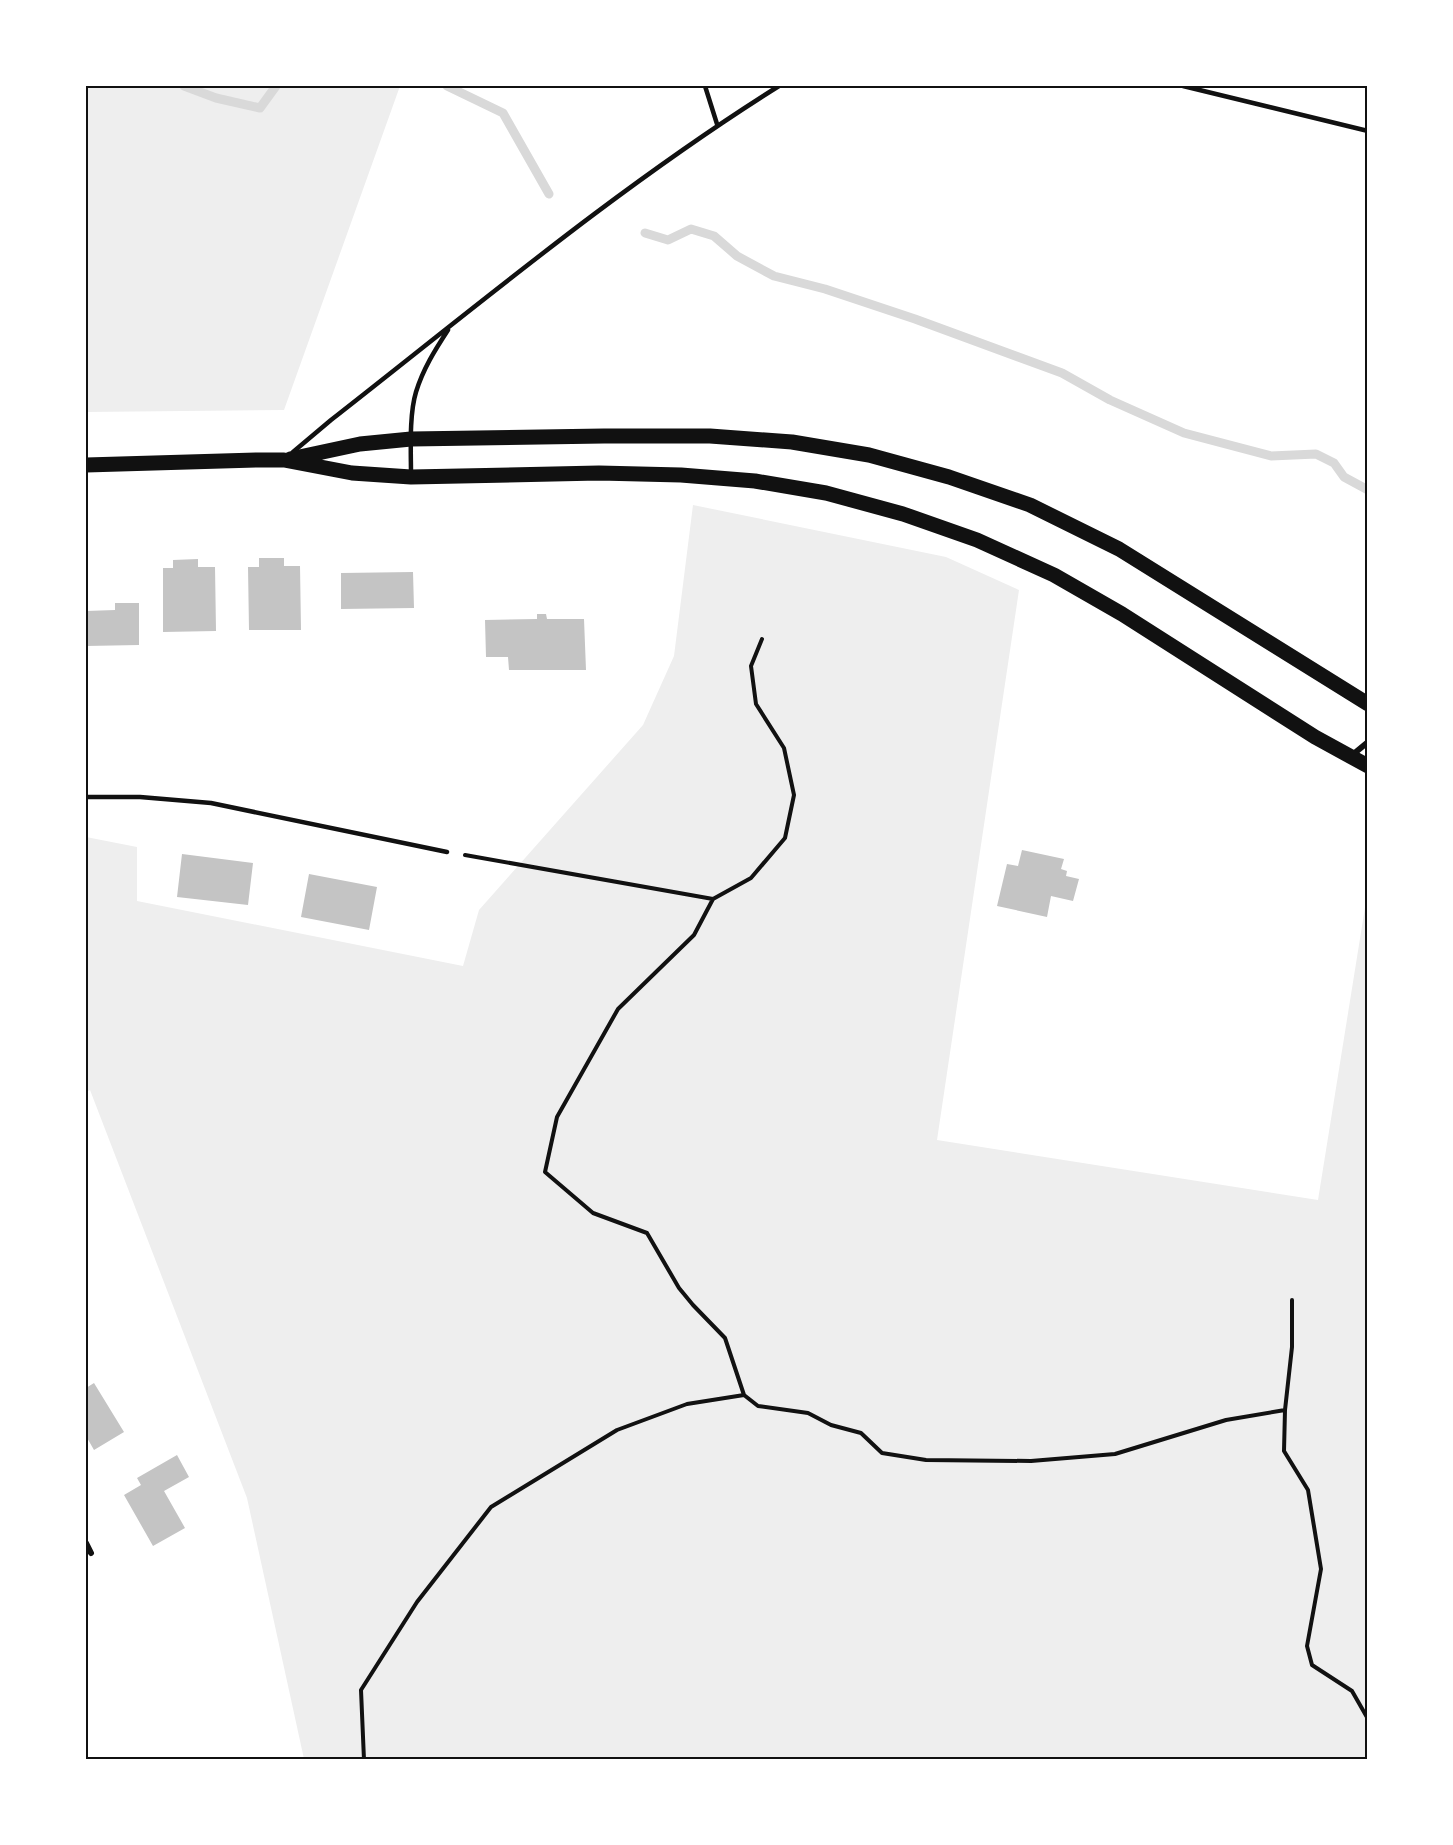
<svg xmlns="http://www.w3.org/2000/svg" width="1453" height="1845" font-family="'Roboto Condensed',sans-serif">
  <rect width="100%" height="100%" fill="#fff"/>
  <path fill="#eee" d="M86,86h314l-116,324 -198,2z
    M693,505l253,52 73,33 -82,550 381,60 49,-305v864h-1063l-57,-261 -157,-408 -4,2v-255l51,10v54l326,65 16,-56 164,-185 31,-69z"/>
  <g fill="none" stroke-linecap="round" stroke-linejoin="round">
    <path stroke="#d9d9d9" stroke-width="9" d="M184,86l32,12 44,10 16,-22
      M447,86l56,27 46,81
      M645,233l23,7 23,-11 23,7 23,20 37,20 51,13 90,30 147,54 48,27 74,33 87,23 45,-2 18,9 10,14 24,13"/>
  </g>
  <path fill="#c4c4c4" d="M259,558h25v8h16l1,64h-52l-1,-63h11z
    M198,559v8h17l1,64 -53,1v-64h10v-8z
    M413,572l1,36 -73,1v-36z
    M115,603h24v42l-53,1v-35l29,-1z
    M537,614h9l1,5h37l2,51h-77l-1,-13h-22l-1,-37 52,-1z
    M1022,850l42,9 -3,10 6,2 -1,5 13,3 -6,22 -22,-5 -4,21 -50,-11 10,-42 11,2z
    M182,854l71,9 -5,42 -71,-8z
    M309,874l68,13 -8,43 -68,-13z
    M94,1383l30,49 -30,18 -8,-14v-48z
    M177,1455l12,22 -25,14 21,37 -32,18 -29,-51 17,-10 -4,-7z"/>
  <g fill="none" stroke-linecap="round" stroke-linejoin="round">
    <path stroke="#111" stroke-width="4" d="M465,855l248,44 -19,36 -76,74 -61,108 -12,55 48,41 54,20 32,55 14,17 32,33 19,57 14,11 50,7 23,12 30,8 21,20 44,7 105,1 84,-7 111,-34 59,-10 -1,41 24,39 13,79 -14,77 5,19 40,26 16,28
      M713,899l38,-21 34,-40 9,-43 -10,-47 -28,-44 -5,-38 11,-27
      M1285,1410l7,-63v-47
      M364,1760l-3,-70 56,-88 74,-95 126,-77 70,-26 57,-9"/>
    <path stroke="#111" stroke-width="4.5" d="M705,86l12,38
      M1183,86l185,45
      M293,452l38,-32c147,-115 290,-235 448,-334
      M411,475c0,-24 -2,-60 5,-83 7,-23 19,-42 32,-62
      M86,797h54l71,6 236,49"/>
    <path stroke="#111" stroke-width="6" d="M1351,756l17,-14
      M86,1543l5,10"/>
    <path stroke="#111" stroke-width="15" d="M290,459l70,-15 51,-5 193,-3h106l82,6 77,13 80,22 81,28 89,44 249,155
      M86,465l170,-5h28l68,13 59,4 188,-4 82,2 74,6 71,12 77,21 74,26 77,35 68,39 193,123 53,29"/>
  </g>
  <rect width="1453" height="1845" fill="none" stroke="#ffffff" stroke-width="174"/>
  <rect x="87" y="87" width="1279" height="1671" fill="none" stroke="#111" stroke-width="2"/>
</svg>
